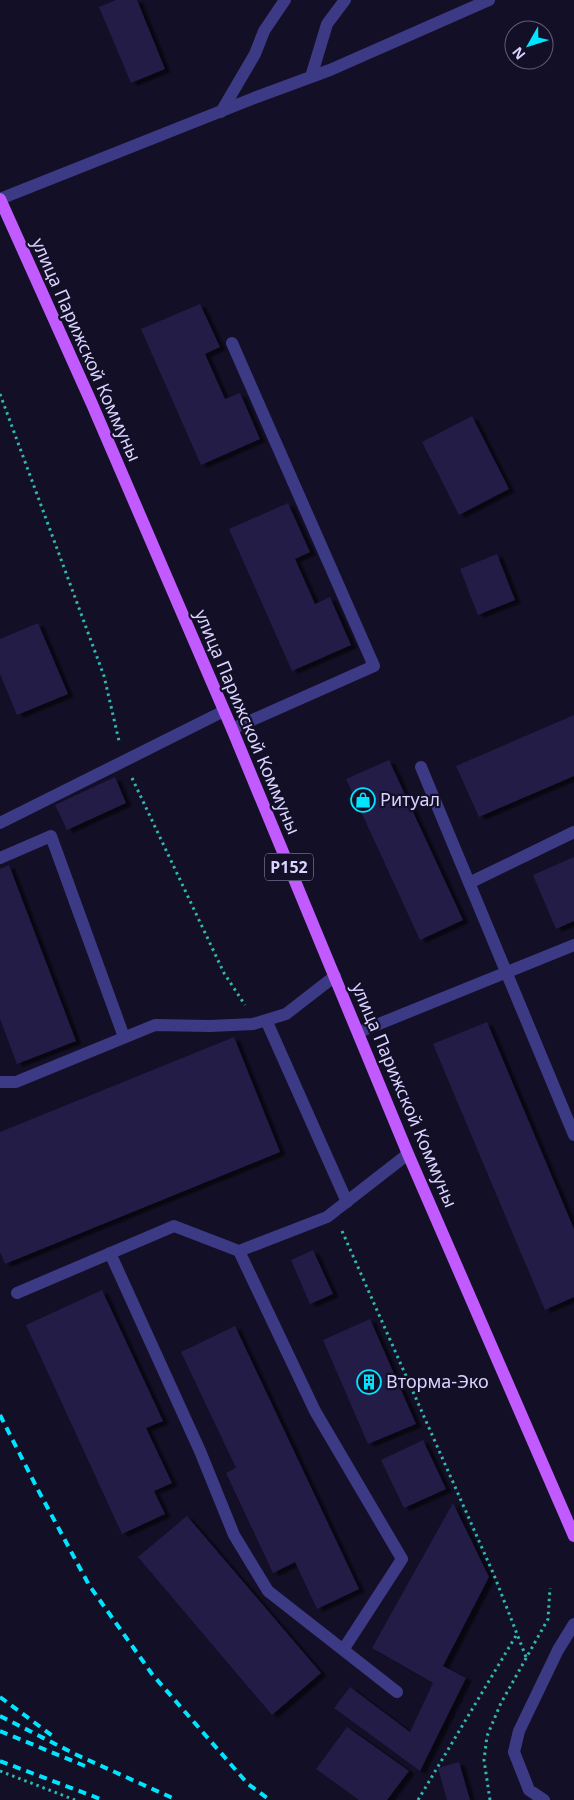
<svg xmlns="http://www.w3.org/2000/svg" width="574" height="1800" font-family="'Noto Sans',sans-serif">
  <defs>
    <filter id="shadow"><feDropShadow dx="5.5" dy="3" stdDeviation="1" flood-color="#0009"/></filter>
  </defs>
  <rect width="100%" height="100%" fill="#130f26"/>
  <path fill="#241b47" filter="url(#shadow)" d="M116,0h21l28,69 -34,14 -32,-76z
    M200,304l20,43 -15,7 20,45 15,-6 20,46 -59,26 -60,-136z
    M472,416l37,73 -50,26 -37,-73z
    M288,503l22,49 -15,7 20,45 15,-7 21,48 -59,26 -63,-142z
    M497,554l18,46 -37,15 -18,-46z
    M38,623l30,71 -51,21 -17,-41v-35z
    M574,715v61l-95,41 -23,-51z
    M389,760l74,160 -43,20 -74,-161z
    M115,777l11,26 -59,27 -12,-25z
    M574,857v64l-18,8 -23,-54z
    M9,865l67,176 -59,23 -17,-45v-150z
    M487,1022l87,207v68l-29,13 -112,-266z
    M234,1037l46,115 -275,112 -5,-12v-120z
    M313,1250l20,44 -23,10 -19,-44z
    M102,1290l61,131 -17,7 26,55 -18,8 11,23 -43,20 -96,-209z
    M370,1319l46,105 -48,20 -45,-104z
    M235,1326l124,263 -42,20 -22,-47 -22,11 -47,-100 10,-5 -55,-116z
    M423,1440l23,49 -42,19 -23,-48z
    M453,1503l36,74 -46,89 23,12 -46,93 -86,-63 16,-21 60,45 23,-49 -61,-35z
    M187,1516l134,157 -49,42 -134,-158z
    M347,1727l62,44 -22,29h-28l-43,-31z
    M459,1762l11,38h-23l-9,-32z"/>
  <g fill="none" stroke-linecap="round" stroke-linejoin="round">
    <path stroke="#2fb8b0" stroke-width="3" stroke-dasharray="2.5 4" stroke-linecap="butt" d="M0,394l104,282 15,65
      M132,778l92,195 21,32
      M342,1231l152,344 32,82
      M0,1771l75,29
      M418,1800l99,-166
      M490,1800l-6,-40 3,-24 14,-33 47,-84 2,-31"/>
    <path stroke="#3d3a85" stroke-width="12" d="M311,77l16,-53 18,-24
      M221,112l34,-58 9,-23 21,-31
      M0,199l254,-101 76,-28 159,-70
      M232,343l142,323 -142,63
      M421,767l153,368
      M0,823l224,-112
      M0,858l51,-22 73,201
      M469,883l105,-51
      M266,1020l81,182
      M359,1032l215,-87
      M0,1082h16l139,-57 55,1 43,-2 33,-10 49,-38
      M239,1251l76,160 87,148 -59,91
      M110,1253l90,198 34,84 34,56 129,101
      M17,1293l157,-67 65,25 88,-34 81,-63
      M544,1800l-15,-10 -15,-38 5,-21 39,-81 16,-26"/>
    <path stroke="#c25bff" stroke-width="12" d="M0,199l92,205 140,325 176,425 166,382"/>
    <path stroke="#00e5ff" stroke-width="4" stroke-dasharray="8 6" stroke-linecap="butt" d="M0,1415l37,73 52,97 63,89 96,110 22,16
      M0,1697l54,40
      M0,1716l77,39 100,45
      M0,1731l85,35
      M0,1761l103,39"/>
  </g>
  <defs>
    <g id="shop-ring" transform="scale(1.25)"><circle r="9.5" fill="#130f26" stroke="#00e5ff" stroke-width="1.5"/><path d="M-5-2.5h2.3a2.7 3.5 0 0 1 5.4 0H5L5.5 6h-11ZM-1.5-2.5h3a1.5 2.3 0 0 0-3 0Z" fill="#00e5ff"/></g>
    <g id="building-ring" transform="scale(1.25)"><circle r="9.5" fill="#130f26" stroke="#00e5ff" stroke-width="1.5"/><path d="M-4-6H4V6H1V3H-1V6H-4ZM-2.5-4.3h1.7v1.8h-1.7ZM.8-4.3h1.7v1.8H.8ZM-2.5-1h1.7V.8h-1.7ZM.8-1h1.7V.8H.8Z" fill="#00e5ff"/></g>
  </defs>
  <g fill-rule="evenodd">
    <use href="#shop-ring" x="363" y="800"/>
    <use href="#building-ring" x="369" y="1382"/>
  </g>
  <g text-anchor="middle" stroke-width="4.5" stroke-linejoin="round" paint-order="stroke">
    <rect fill="#130f26" stroke="#9e99be" stroke-width="1" x="265" y="853.5" width="48" height="27" rx="4"/>
    <g font-size="16" font-weight="bold" fill="#d9d4ff">
      <text x="289" y="873">Р152</text>
    </g>
    <g font-size="18" fill="#d9d4ff" stroke="#130f26">
      <text transform="translate(86 350) rotate(66)" y="6">улица Парижской Коммуны</text>
      <text transform="translate(247 722) rotate(67)" y="6">улица Парижской Коммуны</text>
      <text transform="translate(404 1095) rotate(67)" y="6">улица Парижской Коммуны</text>
    </g>
    <g font-size="18" fill="#d9d4ff" stroke="#130f26" text-anchor="start">
      <text x="380" y="806">Ритуал</text>
      <text x="386" y="1388">Вторма-Эко</text>
    </g>
  </g>
  <g transform="translate(529 45) rotate(231)"><circle r="24" fill="#130f26" stroke="#625e7d"/>
  <path d="M0-4L9 19L0 12L-9 19Z" fill="#00e5ff"/>
  <text y="-8" font-size="14" font-weight="bold" text-anchor="middle" fill="#d9d4ff">N</text>
  </g>
</svg>
